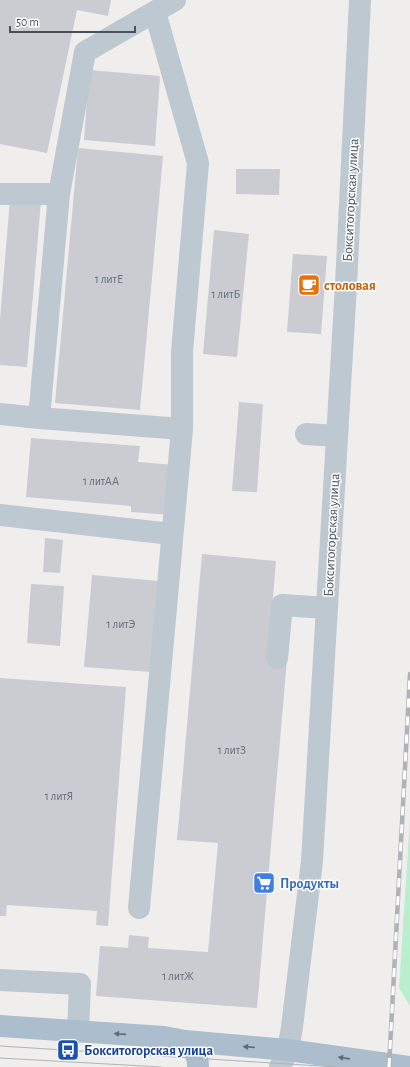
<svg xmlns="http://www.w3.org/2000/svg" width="410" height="1067" font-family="'Alegreya Sans',sans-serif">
  <rect width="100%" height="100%" fill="#f0eded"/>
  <path fill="#baefcd" d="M410,818v188l-11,-18z"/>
  <path fill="#caccd2" d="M0,0h111l-3,16 -31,-6 -30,143 -47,-9z
    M89,70l71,6 -5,70 -71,-6z
    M78,148l85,8 -23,254 -85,-7z
    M236,169h44l-1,26 -43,-1z
    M10,199l31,2 -14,166 -27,-2v-46z
    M214,230l35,4 -12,123 -34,-3z
    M293,254l34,2 -6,78 -34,-2z
    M239,402l24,2 -6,88 -25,-1z
    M31,438l109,8 -2,16 38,3 -4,50 -41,-3v-6l-105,-9z
    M45,538l18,2 -3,33 -17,-1z
    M202,554l74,7 -8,96 19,2 -30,349 -161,-12 4,-50 28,2 1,-13 20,2 -1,11 60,4 10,-109 -41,-3z
    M92,575l67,6 -8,91 -67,-5z
    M31,584l33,2 -4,60 -33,-3z
    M0,678l126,9 -18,239 -12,-1 1,-14 -90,-6 -1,11h-6z"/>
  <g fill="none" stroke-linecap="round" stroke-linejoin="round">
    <path stroke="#bdc8d0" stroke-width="22" d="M175,0l-90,52 -26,142 -20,224 143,11
      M0,194h59
      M0,414l39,4
      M306,434l31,2
      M0,515l172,19
      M277,658l5,-53 45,3
      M139,908l43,-479v-77l16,-189 -43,-151
      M0,980l80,4 -2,48
      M280,1067l8,-17 4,-23 20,-166 34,-576 14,-285"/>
    <path stroke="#acbdcd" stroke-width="22" d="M0,1026l164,11 21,4 103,9 122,17
      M185,1041c9,7 13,14 13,26"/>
    <path stroke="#afb3b8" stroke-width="1" d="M0,1046l336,21
      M0,1058l161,9"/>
    <g stroke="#afb3b8" stroke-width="4.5">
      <path id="rail" d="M389,1067l21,-393"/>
    </g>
    <use href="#rail" stroke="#fff" stroke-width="3" stroke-dasharray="9" stroke-linecap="butt"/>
  </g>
  <defs><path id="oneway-solid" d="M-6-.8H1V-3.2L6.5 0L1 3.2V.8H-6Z"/></defs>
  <g fill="#5f6c78">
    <use href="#oneway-solid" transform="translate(120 1034) rotate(-176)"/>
    <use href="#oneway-solid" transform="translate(249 1047) rotate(-175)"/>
    <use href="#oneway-solid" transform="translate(344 1058) rotate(-172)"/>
  </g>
  <defs>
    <g id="cafe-square" transform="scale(1.15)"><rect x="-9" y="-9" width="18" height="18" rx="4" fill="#e8710a" stroke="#fff"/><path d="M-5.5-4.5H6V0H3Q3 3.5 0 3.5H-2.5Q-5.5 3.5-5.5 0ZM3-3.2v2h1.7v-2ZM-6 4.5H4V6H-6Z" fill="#fff"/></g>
    <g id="supermarket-square" transform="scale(1.15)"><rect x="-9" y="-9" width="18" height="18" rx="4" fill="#3f7fe0" stroke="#fff"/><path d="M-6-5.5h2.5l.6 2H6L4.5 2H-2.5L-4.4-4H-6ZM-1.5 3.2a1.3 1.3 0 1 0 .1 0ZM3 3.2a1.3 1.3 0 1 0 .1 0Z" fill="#fff"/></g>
    <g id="bus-square" transform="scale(1.15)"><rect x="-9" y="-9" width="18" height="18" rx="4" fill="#1a4fb4" stroke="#fff"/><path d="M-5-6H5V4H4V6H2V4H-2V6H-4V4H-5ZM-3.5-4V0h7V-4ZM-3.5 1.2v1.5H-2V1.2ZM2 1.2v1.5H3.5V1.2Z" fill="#fff"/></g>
  </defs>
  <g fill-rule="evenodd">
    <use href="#cafe-square" x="309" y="285"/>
    <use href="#supermarket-square" x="264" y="883"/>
    <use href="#bus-square" x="68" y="1050"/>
  </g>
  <g text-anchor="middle" stroke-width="3" stroke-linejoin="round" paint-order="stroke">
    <g font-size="12" fill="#667079">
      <text x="109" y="283">1 литЕ</text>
      <text x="226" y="298">1 литБ</text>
      <text x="101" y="485">1 литАА</text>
      <text x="121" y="628">1 литЭ</text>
      <text x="232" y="754">1 литЗ</text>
      <text x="59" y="800">1 литЯ</text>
      <text x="178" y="980">1 литЖ</text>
    </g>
    <g font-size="14" fill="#45515b" stroke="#fff">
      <text transform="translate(350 200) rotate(-87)" y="5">Бокситогорская улица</text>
      <text transform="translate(331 535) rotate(-87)" y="5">Бокситогорская улица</text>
    </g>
    <g font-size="14" font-weight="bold" fill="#c56008" stroke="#fff" text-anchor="start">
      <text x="324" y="290">столовая</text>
    </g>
    <g font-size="14" font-weight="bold" fill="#366cbe" stroke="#fff" text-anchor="start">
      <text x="280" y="888">Продукты</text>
    </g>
    <g font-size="14" font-weight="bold" fill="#164399" stroke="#fff" text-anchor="start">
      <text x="84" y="1055">Бокситогорская улица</text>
    </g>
  </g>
  <path d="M10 26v6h125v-6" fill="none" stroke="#45515b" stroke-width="2"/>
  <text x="16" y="26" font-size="12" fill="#45515b" stroke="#ffffff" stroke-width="3" paint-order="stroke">50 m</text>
</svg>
